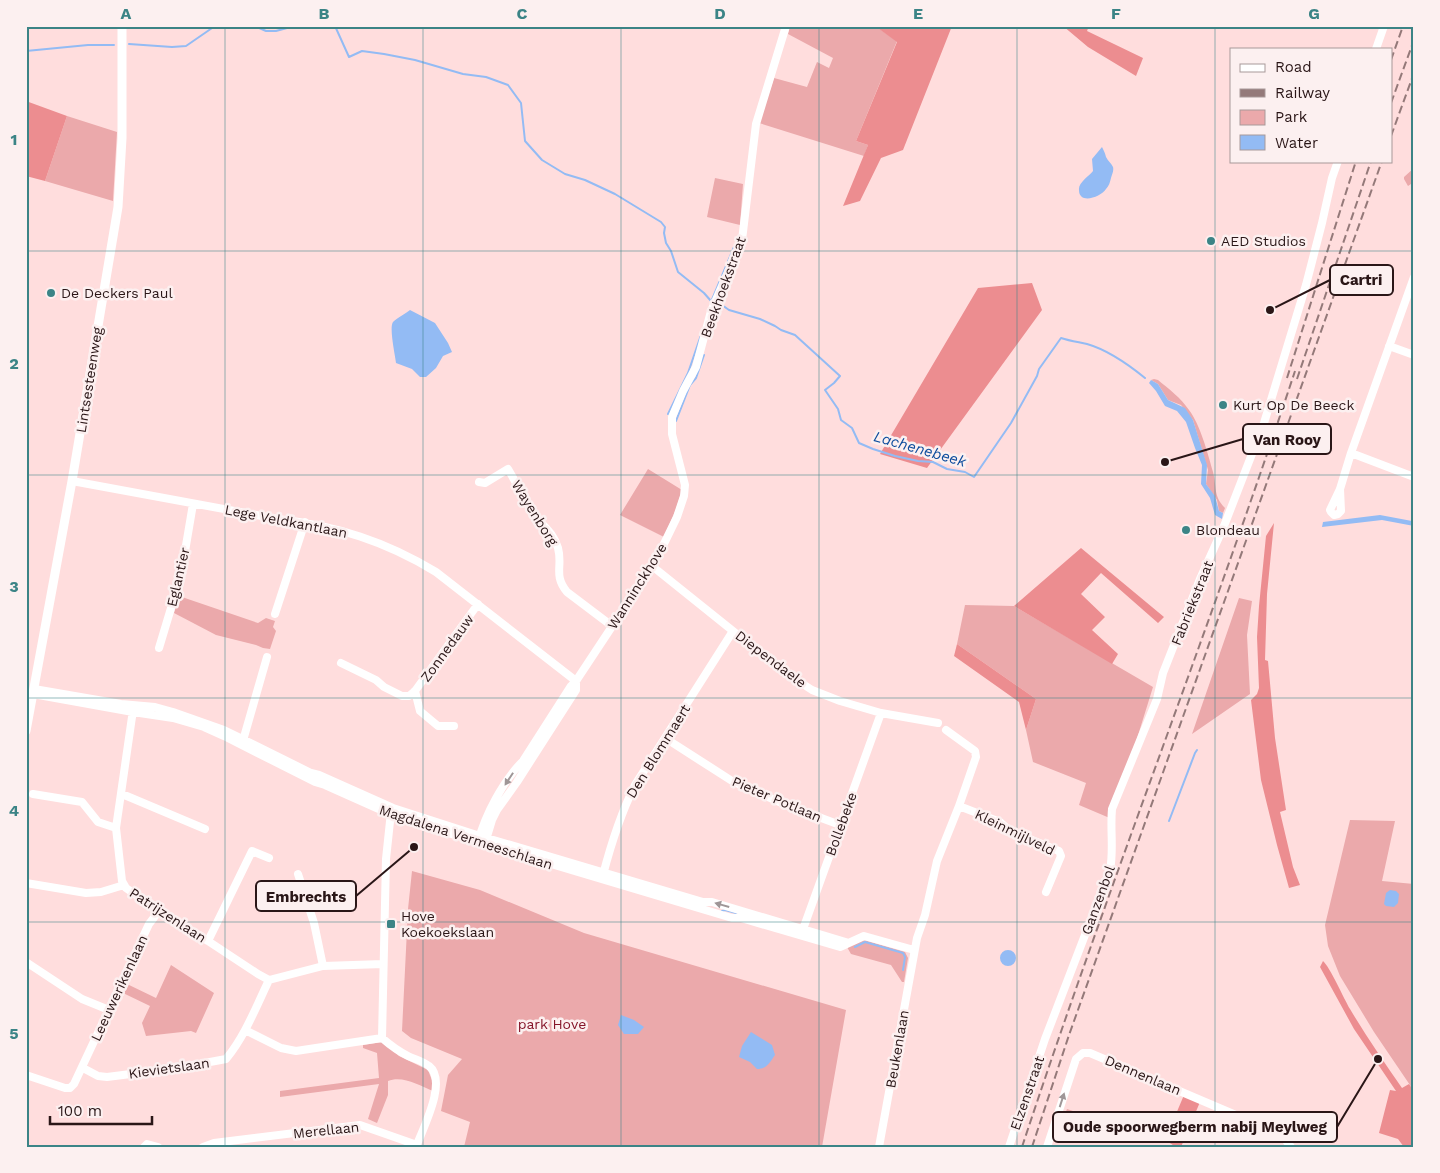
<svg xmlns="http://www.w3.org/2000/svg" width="1440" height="1173" font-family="'Work Sans',sans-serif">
  <rect width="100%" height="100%" fill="#fdd"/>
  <path fill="#eba9ab" d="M790,26h85l22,15 -41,100 12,4 -4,11 -105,-33 15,-45 33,9 10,-25 12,6 4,-10 -45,-24z
    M67,116l50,16 -4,69 -68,-20z
    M1414,168v14l-6,4 -4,-7v-2z
    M715,178l28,6 -3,41 -33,-8z
    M1154,379l4,1c11,9 23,18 31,30 11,14 19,44 24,62 4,15 0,24 12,36l-2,5 -4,-2 -2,-11 -11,-16 2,-14 -15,-50 -12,-15 -13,-5 -10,-16 -7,-4z
    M648,469l34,21 -6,19 -12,28 -44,-22z
    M179,596l79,27 8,-5 9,3 -2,6 3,4 -6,18 -7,-1 -7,-3 -40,-10 -42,-22z
    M1239,598l13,3 -5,34 3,59 -58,40z
    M965,605l49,1 139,81 -41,132 -33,-14 7,-22 -53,-21 -7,-32 10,-31 -79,-55z
    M1350,820l45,1 -13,60 32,3v207l-40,-59 -34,-56 -12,-30 -3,-21z
    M412,871l68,19 104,43 262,77 -24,137h-358l6,-25 -29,-11 7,-36 14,-16 -51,-21 -9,-7 6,-122z
    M864,940l41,12 3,6 -4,24h-2l-11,-17 -40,-11 -4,-7z
    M171,965l43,28 -18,40 -5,-2 -45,5 -4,-13 8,-17 -27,-13 4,-9 29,14z
    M382,1042l17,14 29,14 5,13v8c-14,-6 -31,-16 -45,-10v14l-11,28 -9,-4 11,-35 -99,13v-6l99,-13 -2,-25 -14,-5v-3z
    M1067,1109l45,15 -6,15 -45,-15z"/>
  <path fill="#ec8d90" d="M875,26h77l-49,124 -22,8 -21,43 -17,5 25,-61 -12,-4 41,-99z
    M1063,26h26l-2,5 56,27 -7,18 -48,-29z
    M26,101l41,15 -22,65 -19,-5z
    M1032,283l10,27 -115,158 -47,-14 98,-166z
    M1274,523l-7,71 -2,66 3,1 7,77 11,72 -6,2 13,55 7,18 -11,3 -12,-43 -16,-65 -10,-80 6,-6 2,-6 -2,-51 2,-31 7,-70z
    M1081,548l83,69 -6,6 -57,-50 -20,21 24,23 -13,13 26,24 -6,10 -98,-58z
    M957,644l79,55 -10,31 -7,-28 -65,-46z
    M1323,961c7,6 21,38 27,48 16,27 34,53 52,79l7,-4 5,7v56h-10l-6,-8 -19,-6 11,-43 6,1 -42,-62 -34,-62z
    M1184,1095l16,7 -19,45h-5l-11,-7z"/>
  <path fill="#93bbf4" d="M1102,147c2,4 3,6 4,10 2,4 5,6 7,10 1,4 -1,7 -2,11 -1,4 -2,8 -5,11 -5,8 -27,16 -27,1 -1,-7 10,-14 14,-19l-1,-12z
    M410,310l25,13 13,20 4,9 -9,4 -7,12 -10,9h-6l-8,-8 -16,-6c-1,-9 -7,-35 -3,-41 4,-4 12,-8 17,-12z
    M1151,380l7,4 10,16 17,8 8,12 14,45 -1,19 9,12 4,15 4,2 -1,6 -7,-4 -5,-17 -9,-14 1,-19 -7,-17 -9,-26 -9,-11 -12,-5 -9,-15 -7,-8z
    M1380,515l32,6 2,1v4l-32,-6 -60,7 1,-5z
    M1390,890l6,1 3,3 -1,9 -4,4 -8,-1 -2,-2 2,-11z
    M1000 958a8 8 0 1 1 16 0a8 8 0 1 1-16 0Z
    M621,1015l13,5 10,7 -6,7h-14l-6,-9z
    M751,1032l21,13 3,10c-5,7 -8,14 -18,14l-7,-7 -11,-5 3,-11z"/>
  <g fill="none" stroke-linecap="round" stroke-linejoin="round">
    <path stroke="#93bbf4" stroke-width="2" d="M253,26l4,1 9,4h10l11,-3 15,-2
      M335,26l14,31 13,-6 22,3 31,6 48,14 23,3 22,8 13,18 4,38 17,19 23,14 20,6 30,14 46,28 4,5 -1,6 2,10 5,8 7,21 26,21 7,8
      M129,44l43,3 14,-1 29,-20
      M26,51l62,-6h26
      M711,302l23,-55
      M717,304l5,1 7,5 31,9 15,7 6,4 14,5 45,41 -6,7 -9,7 13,19 3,11 11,8 7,15 14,6 22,7 23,5 15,1 14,7 18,3 9,5 37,-54 26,-47 2,-7 22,-31c9,3 17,4 26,6 21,6 42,21 58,34
      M668,414l20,-41 13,-38
      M676,421l14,-36 6,-7 8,-23
      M1169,821l26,-68 2,-3
      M722,911l3,-1 11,3
      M855,947l10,-5 38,11 2,4 -2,13"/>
    <path stroke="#fff" stroke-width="8" d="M1376,49l8,-23
      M1389,346l25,9
      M1351,453l63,24
      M72,481l206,38c59,7 107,22 158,53l140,109
      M479,482l6,1 23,-14c9,15 16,30 25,44 9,13 20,18 25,35 5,18 -5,27 9,44l45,34
      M1340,489l1,22 -3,3 -4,1 -3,-3 -1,-2 10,-21 11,-36 63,-176
      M652,566l131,105 29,19 28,11 41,12 57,10
      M275,614l30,-92
      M159,648l22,-73 12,-71
      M341,663l35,17 8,7 18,9h7l6,-5 63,-87
      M34,689l87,15 34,3 18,5 51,18 87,43 8,2 74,33 87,28 223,66h9l137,41
      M415,691l5,20 18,15h16
      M33,694l100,18 40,6 31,9 20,9 91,46 10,3 65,29 48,16 294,88h9l99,29 24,-11 50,14
      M133,710l-17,118 6,53 4,7 33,23 49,30 50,33 11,6 54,-14 60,-2
      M665,738l67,43 52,23 56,21
      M242,744l25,-87
      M33,794l49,8 16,20 18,6
      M122,794l83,35
      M959,806l41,16 10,9 49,20 2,5 -15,36
      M391,812l-5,47 -4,179c8,7 16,13 26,18 6,3 15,5 21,10 19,15 -6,62 -13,81
      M478,842c7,-27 25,-61 45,-81l48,-75 5,-5 76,-115 8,-14 17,-35 7,-21 1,-11 -13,-51v-17l11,-26 13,-24 15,-56 31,-71 14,-116 30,-98
      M485,843l7,-23 5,-10 20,-28 59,-92v-9
      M298,874l16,49 9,43
      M603,875c8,-31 18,-62 32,-90l98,-154
      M26,883l60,10 15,-1 23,-7
      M802,932l79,-219
      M208,941l44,-90 17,7
      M26,962l56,37 27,11
      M245,1030l36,18 15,3 86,-13
      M83,1068l15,8 9,1 71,-9 48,-9c19,-23 30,-52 43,-79
      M26,1075l39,13h5l4,-4 75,-160 10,-13
      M144,1147l3,-3 11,3
      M203,1147l11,-4 146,-18 57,20
      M879,1147l38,-209 8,-23 12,-54 22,-55 17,-49 -1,-6 -29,-21
      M1009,1147l36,-108 65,-169c4,-20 0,-40 2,-61l45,-110 6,-26 37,-94 24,-53 40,-103 42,-138 16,-62 10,-45 6,-17
      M1047,1147l29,-88 7,-6h7l188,80 7,6 6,8"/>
    <path stroke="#fff" stroke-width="9" d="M26,731l46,-250 46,-274 4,-69v-112"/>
    <path stroke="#947979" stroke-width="2" stroke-dasharray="8 4" stroke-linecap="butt" d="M1391,60l12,-34
      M1391,103l23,-63
      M1391,136l23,-63
      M1287,378l69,-217
      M1297,379l74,-218
      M1022,1147c86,-261 187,-516 273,-776
      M1032,1147l37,-112 313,-874"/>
  </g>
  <defs><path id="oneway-solid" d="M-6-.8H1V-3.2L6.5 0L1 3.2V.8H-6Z" transform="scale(1.25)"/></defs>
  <g fill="#9f9697">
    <use href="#oneway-solid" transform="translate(509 779) rotate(123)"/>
    <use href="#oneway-solid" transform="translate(722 905) rotate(-164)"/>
    <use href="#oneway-solid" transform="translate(1062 1100) rotate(-72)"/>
  </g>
  <path fill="none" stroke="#3b8486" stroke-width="1" stroke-opacity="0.55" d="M225,26v1121M423,26v1121M621,26v1121M819,26v1121M1017,26v1121M1215,26v1121M26,251h1388M26,475h1388M26,698h1388M26,922h1388"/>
  <g fill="#3b8486" stroke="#fcf0f0" stroke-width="2">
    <circle cx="1211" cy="241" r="5"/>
    <circle cx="51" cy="293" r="5"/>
    <circle cx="1223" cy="405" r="5"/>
    <circle cx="1186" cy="530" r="5"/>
    <rect x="386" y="919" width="10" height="10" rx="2.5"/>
  </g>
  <g text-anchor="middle" stroke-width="5" stroke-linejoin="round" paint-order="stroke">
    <g font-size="14" fill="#2a1617" stroke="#fcf0f0" text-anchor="start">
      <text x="1221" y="246">AED Studios</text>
      <text x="61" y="298">De Deckers Paul</text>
      <text x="1233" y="410">Kurt Op De Beeck</text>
      <text x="1196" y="535">Blondeau</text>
      <text x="401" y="921">Hove<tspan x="401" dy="16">Koekoekslaan</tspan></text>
    </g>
    <g font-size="14" fill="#2a1617" stroke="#fcf0f0">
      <text transform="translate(723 287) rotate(-70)" y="5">Beekhoekstraat</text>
      <text transform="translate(89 380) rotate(-81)" y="5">Lintsesteenweg</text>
      <text transform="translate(535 513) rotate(58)" y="5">Wayenborg</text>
      <text transform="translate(286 521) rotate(11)" y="5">Lege Veldkantlaan</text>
      <text transform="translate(178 577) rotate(-77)" y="5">Eglantier</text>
      <text transform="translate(637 586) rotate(-58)" y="5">Wanninckhove</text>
      <text transform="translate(1192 603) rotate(-68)" y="5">Fabriekstraat</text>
      <text transform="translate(447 648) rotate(-54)" y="5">Zonnedauw</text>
      <text transform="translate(771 659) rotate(37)" y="5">Diependaele</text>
      <text transform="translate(658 751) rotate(-58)" y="5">Den Blommaert</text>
      <text transform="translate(777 799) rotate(23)" y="5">Pieter Potlaan</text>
      <text transform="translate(841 824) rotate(-70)" y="5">Bollebeke</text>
      <text transform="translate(1015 832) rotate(26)" y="5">Kleinmijlveld</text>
      <text transform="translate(466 837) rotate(18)" y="5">Magdalena Vermeeschlaan</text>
      <text transform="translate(1098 900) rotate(-70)" y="5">Ganzenbol</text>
      <text transform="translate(168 915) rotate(33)" y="5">Patrijzenlaan</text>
      <text transform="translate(119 988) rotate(-65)" y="5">Leeuwerikenlaan</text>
      <text transform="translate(897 1049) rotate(-80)" y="5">Beukenlaan</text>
      <text transform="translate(169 1068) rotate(-8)" y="5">Kievietslaan</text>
      <text transform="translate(1143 1075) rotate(23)" y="5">Dennenlaan</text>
      <text transform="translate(1027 1093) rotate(-71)" y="5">Elzenstraat</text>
      <text transform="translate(326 1130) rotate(-6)" y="5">Merellaan</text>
    </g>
    <g font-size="14" fill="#851429" stroke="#fcf0f0">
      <text x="552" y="1029">park Hove</text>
    </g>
    <g font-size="15" font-style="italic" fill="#0d4c9d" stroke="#fcf0f0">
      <text transform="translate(920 449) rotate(16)" y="5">Lachenebeek</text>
    </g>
  </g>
  <path fill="none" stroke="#2a1617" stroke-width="2" d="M1270 310L1330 280M1165 462L1243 439M414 847L356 896M1378 1059L1337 1127"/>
  <g fill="#2a1617" stroke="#fcf0f0" stroke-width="2">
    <circle cx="1270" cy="310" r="5"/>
    <circle cx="1165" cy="462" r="5"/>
    <circle cx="414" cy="847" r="5"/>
    <circle cx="1378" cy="1059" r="5"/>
  </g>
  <g fill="#fcf0f0" stroke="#2a1617" stroke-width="2">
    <rect x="1330" y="265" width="63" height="30" rx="5"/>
    <rect x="1243" y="424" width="88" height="30" rx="5"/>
    <rect x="256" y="881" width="100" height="30" rx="5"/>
    <rect x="1053" y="1112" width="284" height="30" rx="5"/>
  </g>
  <g font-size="15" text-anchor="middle" font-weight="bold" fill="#2a1617">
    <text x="1361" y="285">Cartri</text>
    <text x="1287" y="445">Van Rooy</text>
    <text x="306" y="902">Embrechts</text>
    <text x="1195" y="1132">Oude spoorwegberm nabij Meylweg</text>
  </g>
  <rect width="1440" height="1173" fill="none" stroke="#fcf0f0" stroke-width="55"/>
  <rect x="1230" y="48" width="162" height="115" fill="#fcf0f0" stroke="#a89999"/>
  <rect x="1240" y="64" width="25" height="8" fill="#ffffff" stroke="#a89999"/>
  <text x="1275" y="72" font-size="15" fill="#2a1617">Road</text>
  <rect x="1240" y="89" width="25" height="8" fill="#947979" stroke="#a89999"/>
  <text x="1275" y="98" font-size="15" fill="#2a1617">Railway</text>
  <rect x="1240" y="110" width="25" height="15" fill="#eba9ab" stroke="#a89999"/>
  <text x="1275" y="122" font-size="15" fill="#2a1617">Park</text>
  <rect x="1240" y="135" width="25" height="15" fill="#93bbf4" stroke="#a89999"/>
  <text x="1275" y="148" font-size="15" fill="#2a1617">Water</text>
  <path d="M50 1116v8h102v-8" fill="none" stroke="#2a1617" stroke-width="2.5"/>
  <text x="58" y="1116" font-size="15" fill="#2a1617" stroke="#fcf0f0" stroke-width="4" paint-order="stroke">100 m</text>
  <rect x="28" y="28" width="1384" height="1118" fill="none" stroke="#3b8486" stroke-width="2"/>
  <g font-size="16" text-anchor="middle" font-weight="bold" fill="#3b8486">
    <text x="126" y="19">A</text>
    <text x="324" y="19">B</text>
    <text x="522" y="19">C</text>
    <text x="720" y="19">D</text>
    <text x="918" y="19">E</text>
    <text x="1116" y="19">F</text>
    <text x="1314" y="19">G</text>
    <text x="14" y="145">1</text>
    <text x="14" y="369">2</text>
    <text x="14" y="592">3</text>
    <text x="14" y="816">4</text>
    <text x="14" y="1039">5</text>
  </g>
</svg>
